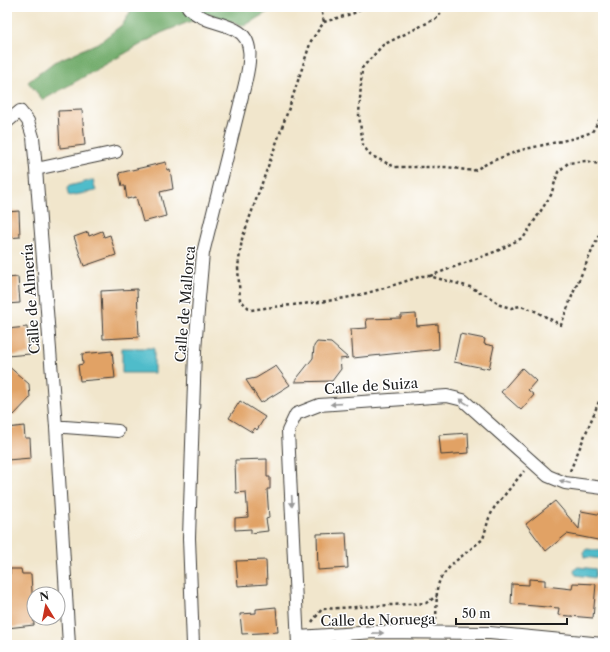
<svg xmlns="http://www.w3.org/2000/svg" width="610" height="652" font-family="'Libre Caslon Text',serif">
  <rect width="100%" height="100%" fill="#fff"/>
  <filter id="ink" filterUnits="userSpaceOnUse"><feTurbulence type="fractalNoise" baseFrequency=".025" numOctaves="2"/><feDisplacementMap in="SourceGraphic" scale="8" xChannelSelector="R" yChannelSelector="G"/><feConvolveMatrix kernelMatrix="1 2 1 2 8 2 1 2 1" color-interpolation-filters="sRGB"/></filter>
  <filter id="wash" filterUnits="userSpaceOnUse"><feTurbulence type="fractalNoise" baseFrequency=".012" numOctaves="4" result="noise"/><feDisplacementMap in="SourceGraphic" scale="16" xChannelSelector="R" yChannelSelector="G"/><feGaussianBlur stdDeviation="0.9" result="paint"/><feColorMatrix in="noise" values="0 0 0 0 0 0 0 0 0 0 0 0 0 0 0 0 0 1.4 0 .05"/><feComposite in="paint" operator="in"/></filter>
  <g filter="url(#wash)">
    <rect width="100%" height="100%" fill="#f1e6cc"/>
    <path fill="#71ab6a" stroke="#466443" d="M133,7h143l-32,19 -35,-12 -48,19 -118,67 -15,-18 26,-20 46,-20 23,-18z"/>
    <path fill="#4fbcca" stroke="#366c73" d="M93,180l3,11 -27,5 -1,-2 -1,-6 2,-2z
      M122,348h32v25h-32z
      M587,549l16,2v8l-19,-2 -1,-5z
      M578,567l18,2 -1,9 -19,-3 -2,-3 1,-3z"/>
    <g id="blocks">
      <path fill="#e1a265" d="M82,110l3,35 -25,3 -2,-37z
        M166,162l1,8 3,-1 3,20 -13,3 6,24 -23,6 -7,-25 -9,2 -2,-13h-3l-3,-13z
        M19,211l1,26 -13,1v-26z
        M102,231l2,6 6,-2 6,20 -32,11 -10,-29 14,-5 1,4z
        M18,277l2,26 -13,1v-26z
        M137,289l2,48 -36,2 -2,-48z
        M416,314l1,12 21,-2 1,25 -86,9 -2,-29 16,-1 -1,-9 35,-1v-3z
        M27,327l3,27 -23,2v-27z
        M460,334l25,5 -1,5 10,2 -5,23 -35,-7z
        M317,342l14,1 17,15 -8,1 1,10 -9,12 -38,1 19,-24 1,-12z
        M112,351l3,27 -35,3 -2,-16 5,-1 -1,-10z
        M7,365l22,19 1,14 -16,17 -7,-6z
        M276,366l14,19 -29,18 -15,-23 10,-2z
        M522,368l14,13 -8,9 6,5 -13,15 -20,-18z
        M240,401l25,16 -8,13 -2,-2 -3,4 -23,-14z
        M24,426l1,12h5l1,20 -24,2v-32z
        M468,433l1,20 -28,2 -2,-20z
        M267,459v18h3v12h-3l2,29 -3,1 2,12 -17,2v-4l-16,1v-12l13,-1 -2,-25 -10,1 -1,-33z
        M555,501l24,28 2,-18 22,4v26l-36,-7 -21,17 -20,-27z
        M346,533l2,35 -30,2 -1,-36z
        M266,560l1,24 -29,2 -2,-25z
        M10,569h11l1,5h9l3,51 -27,3v-53l3,-1z
        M529,579l16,1v6l27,3 1,-6 23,1 -3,34 -35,-3 1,-7 -48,-4 1,-20 17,1z
        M276,607l2,25 -36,2 -2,-20 16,-1v-4z"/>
    </g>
  </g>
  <g filter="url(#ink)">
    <use href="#blocks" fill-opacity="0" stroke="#3c3a36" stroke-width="1"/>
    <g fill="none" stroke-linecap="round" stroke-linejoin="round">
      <g stroke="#3c3a36" stroke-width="14">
        <path id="street" d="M188,7c4,6 12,9 18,12 10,4 21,6 30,11 20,10 13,36 9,54l-42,169 -4,45 -4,53 -6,187 4,107
          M7,122l13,-11 8,10 5,16 3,32 20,258 13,218
          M36,169l80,-17
          M56,427h9l53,4
          M298,637l77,-5 115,1 113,11
          M298,645l-10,-214 8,-17 23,-9 128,-9 16,4 85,76 17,7 38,5"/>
      </g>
      <path stroke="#3c3a36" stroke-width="2.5" stroke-dasharray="3 3" stroke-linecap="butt" d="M322,7l-1,2 3,13
        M366,7l-12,6 -30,9 -13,19 -21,64 -48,134 -4,28 2,33 11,10c31,-5 63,-6 94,-12 26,-5 52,-14 77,-22h7l41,11 18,9 12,9 11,3 9,-2 13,4 28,15 13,-34 29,-65
        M442,7l-3,10 -56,28 -21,23 -3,47 4,30 7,10 25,12h52l26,4 19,-10 29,-11 54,-12 17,-6 11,-18
        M430,276l67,-25 27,-14 27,-42 7,-23 10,-9 18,-2 17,4
        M570,471l33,-79
        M436,620l1,-31 3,-10 12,-15 31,-25 6,-21 5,-10 30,-37
        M312,622l10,-13 104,-6 11,-7"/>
      <use href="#street" stroke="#fff" stroke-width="12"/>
    </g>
    <defs><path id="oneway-solid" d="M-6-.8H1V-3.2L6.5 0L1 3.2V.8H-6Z"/></defs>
    <g fill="#999">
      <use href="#oneway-solid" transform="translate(464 402) rotate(-148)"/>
      <use href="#oneway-solid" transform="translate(336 404) rotate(176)"/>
      <use href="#oneway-solid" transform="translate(565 482) rotate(-165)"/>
      <use href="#oneway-solid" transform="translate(292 501) rotate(87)"/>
      <use href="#oneway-solid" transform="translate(378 633) rotate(-1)"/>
    </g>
  </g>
  <g text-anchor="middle" stroke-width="3" stroke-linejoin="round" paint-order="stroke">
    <g font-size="14" fill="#1c1c1c" stroke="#fff">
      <text transform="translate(31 299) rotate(-94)" y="5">Calle de Almería</text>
      <text transform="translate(185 304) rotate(-85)" y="5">Calle de Mallorca</text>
      <text transform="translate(371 386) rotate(-4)" y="5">Calle de Suiza</text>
      <text transform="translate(378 620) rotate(-1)" y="5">Calle de Noruega</text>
    </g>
  </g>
  <rect width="610" height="652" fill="none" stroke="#fff" stroke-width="24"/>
  <g transform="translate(46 606) rotate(350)"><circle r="19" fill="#ffffff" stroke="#a4a4a4"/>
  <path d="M0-3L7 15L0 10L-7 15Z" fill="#c8321e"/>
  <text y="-6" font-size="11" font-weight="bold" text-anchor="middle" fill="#1c1c1c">N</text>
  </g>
  <path d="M456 618v6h111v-6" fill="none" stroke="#1c1c1c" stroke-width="2"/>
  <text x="462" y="618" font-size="12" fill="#1c1c1c" stroke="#ffffff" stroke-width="3" paint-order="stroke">50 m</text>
</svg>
